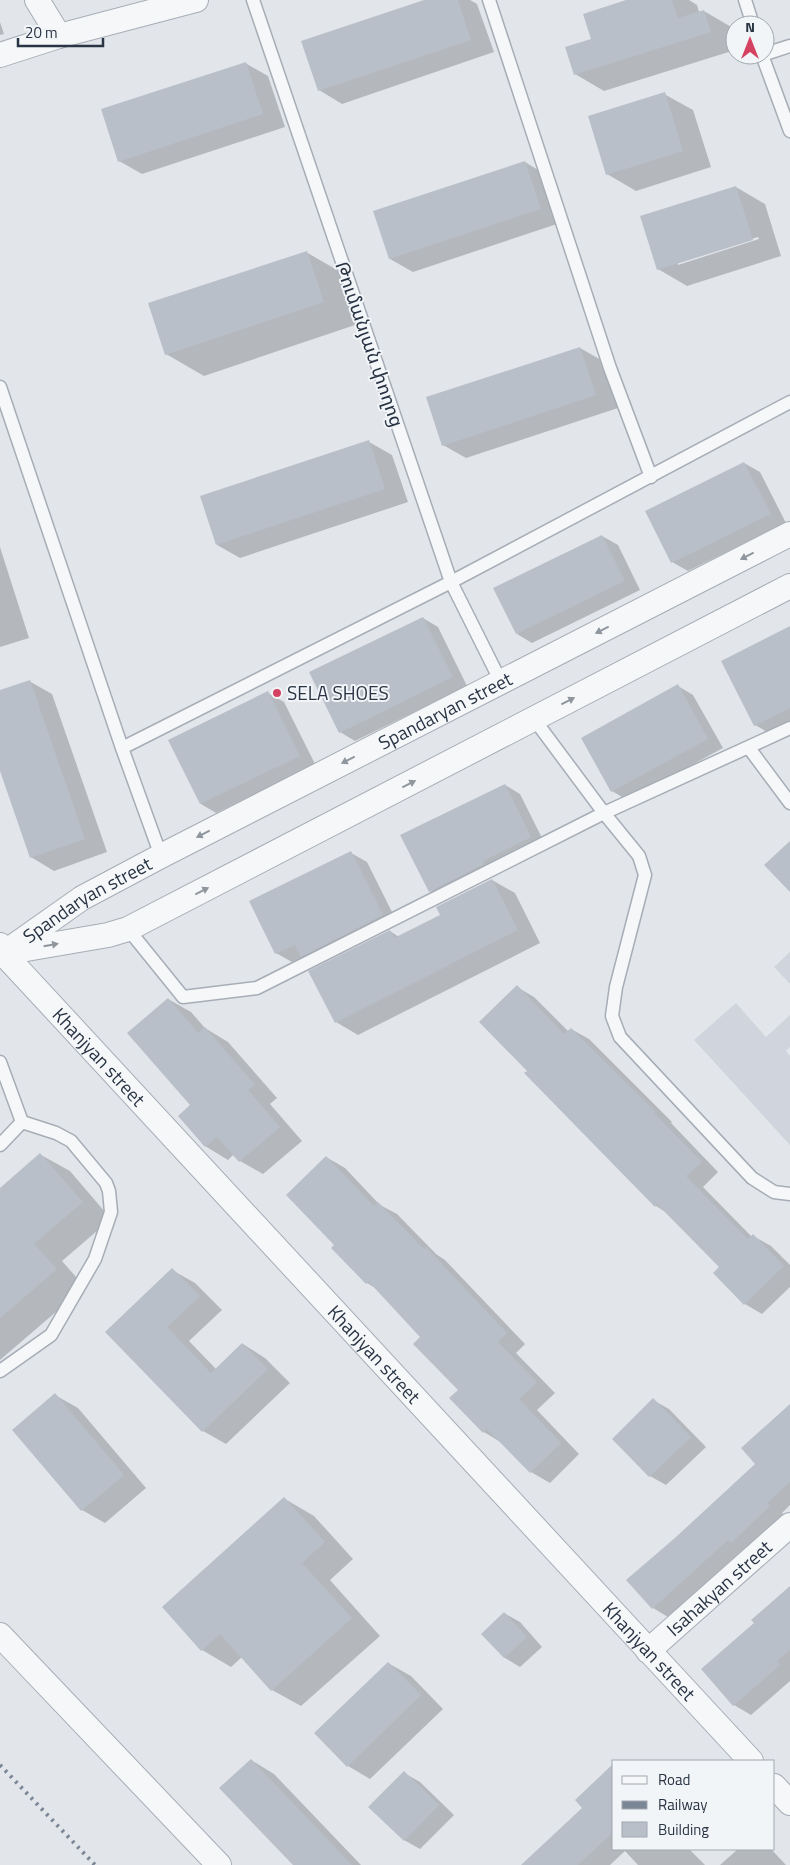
<svg xmlns="http://www.w3.org/2000/svg" width="790" height="1865" font-family="'Titillium Web','Noto Sans Armenian',sans-serif">
  <rect width="100%" height="100%" fill="#e2e6eb"/>
  <path fill="#d0d5dd" d="M790,952v32l-16,-17z
    M736,1003l30,34 24,-22v32l-4,4 4,5v89l-96,-105z"/>
  <path fill="#0003" fill-rule="evenodd" d="M428,0h42l7,4 17,48 -152,52 -23,-14z
    M630,0h59l8,5 2,7 5,-1 29,17 2,8v14l-131,41 -29,-17 17,-34z
    M0,22l4,12 -4,1z
    M245,63l23,13 17,51 -143,47 -23,-13z
    M664,94l29,16 18,57 -75,24 -29,-17z
    M525,162l23,14 15,46 -150,50 -23,-13z
    M736,187l29,17 16,52 -94,30 -29,-17zM758,237l1,2 -81,26v-3z
    M306,252l38,22 17,49 -157,53 -38,-22z
    M580,348l23,13 15,47 -152,50 -23,-13z
    M369,442l23,13 16,47 -168,56 -23,-13z
    M744,463l16,9 26,51 -98,48 -16,-9z
    M602,536l16,9 22,45 -108,53 -15,-9z
    M0,547l29,91 -29,9z
    M423,618l15,9 29,59 -112,55 -15,-9z
    M790,627v98l-19,9 -16,-9z
    M29,681l23,13 55,158 -53,19 -23,-14 -31,-90v-76z
    M678,686l15,9 30,53 -96,52 -15,-9z
    M268,693l16,9 31,62 -99,49 -15,-9 -31,-63z
    M505,785l15,9 26,52 -48,24 1,3 -54,27 -15,-9z
    M351,853l16,9 31,62 -80,41 -14,-8 -12,5 -16,-9z
    M492,880l23,13 25,50 -182,92 -22,-13 54,-91 9,6 42,-22z
    M517,987l17,10 35,35 2,-3 18,10 83,83 -1,1 47,49 -15,15 49,50 1,-1 18,10 19,19v22l-28,27 -17,-10 -24,-37 -54,-54 -11,-7 -128,-135z
    M168,999l23,13 14,16 23,14 49,56 -7,6 32,37 -39,33 -23,-13 -6,-7 -6,6 -23,-14 -13,-40z
    M41,1155l29,16 41,48 -49,42 23,26 -85,73v-170z
    M326,1157l19,11 35,37 17,9 39,40 9,6 80,84 -9,9 39,40 -18,17 42,44 -29,29 -19,-11 -29,-29 -18,-11 -33,-34 8,-8 -37,-53 -45,-48 -10,-6 -31,-38z
    M172,1270l23,13 27,27 -33,31 27,28 27,-25 22,14 25,25 -64,61 -23,-13 -96,-99z
    M55,1395l23,13 68,80 -41,35 -23,-13z
    M653,1400l16,9 37,38 -40,38 -16,-9 -37,-37z
    M790,1405v100l-8,8 3,3 -38,35 -3,-2 -76,68 -15,-9 104,-144z
    M285,1499l29,17 39,43 -23,21 50,56 -79,70 -29,-16 -30,-33 -11,10 -29,-17z
    M790,1588v93l-39,34 -17,-10 22,-82z
    M504,1613l16,9 22,25 -22,20 -15,-9 -22,-24z
    M388,1663l23,13 32,33 -73,70 -22,-13z
    M251,1760l23,14 87,91h-67z
    M404,1773l16,9 34,33 -34,34 -16,-9z
    M614,1776v73h75l16,16h-67l-13,-14 -15,14h-87l60,-57z
    M738,1849h33l15,16h-66z"/>
  <path fill="#b9bfc9" d="M424,0h34l13,40 -153,51 -17,-50z
    M626,0h46l6,18 26,-8 7,22 -137,43 -9,-28 26,-8 -8,-25z
    M246,62l17,52 -145,48 -17,-53z
    M665,92l18,59 -77,24 -18,-59z
    M525,161l16,48 -152,50 -16,-48z
    M736,186l17,54 -96,30 -17,-54z
    M307,251l17,51 -159,53 -17,-52z
    M580,347l16,48 -154,51 -16,-49z
    M369,440l16,49 -169,56 -16,-49z
    M744,462l27,52 -100,49 -26,-52z
    M602,535l23,46 -109,53 -23,-46z
    M423,617l30,60 -114,56 -30,-61z
    M790,626v82l-36,18 -33,-65z
    M30,680l55,159 -55,19 -30,-87v-81z
    M678,684l30,55 -97,53 -30,-54z
    M268,691l32,65 -100,48 -32,-64z
    M505,784l26,53 -48,24 1,3 -55,28 -29,-57z
    M790,841v51l-26,-27z
    M351,851l32,64 -82,42 -6,-12 -20,9 -26,-53z
    M492,879l26,51 -183,93 -27,-52 82,-41 4,8 46,-23 -4,-8z
    M517,985l47,49 7,-6 85,84 -2,1 48,49 -16,14 62,63 5,-5 31,32 -40,39 -31,-32 6,-6 -62,-63 -2,3 -131,-134 3,-2 -48,-49z
    M168,998l30,35 7,-6 50,58 -7,5 32,37 -41,35 -22,-25 -12,10 -27,-31 12,-11 -63,-72z
    M40,1153l43,49 -49,42 23,25 -57,49v-130z
    M326,1156l48,50 4,-4 46,47 2,-2 81,86 -9,9 39,40 -18,17 42,44 -31,30 -43,-44 -4,4 -34,-35 9,-8 -45,-46 7,-7 -51,-55 -3,2 -35,-36 3,-3 -48,-50z
    M172,1268l28,28 -33,31 44,46 31,-30 26,26 -66,63 -97,-100z
    M55,1393l69,82 -43,36 -69,-81z
    M653,1398l38,39 -42,40 -37,-38z
    M790,1404v78l-23,21 3,3 -39,37 -3,-3 -76,69 -26,-29 50,-43 79,-73 -14,-16z
    M284,1497l41,45 -23,21 50,55 -81,73 -51,-57 -19,17 -39,-44z
    M790,1586v64l-13,11 3,4 -47,41 -32,-37 53,-46 -3,-3z
    M504,1612l23,25 -23,21 -23,-24z
    M388,1662l33,33 -74,72 -33,-34z
    M251,1759l101,106h-59l-74,-77z
    M614,1763v68l-36,34h-57l61,-57 -7,-8z
    M404,1771l35,34 -35,36 -36,-34z"/>
  <g fill="none" stroke-linecap="round" stroke-linejoin="round">
    <g stroke="#a7adb6" stroke-width="15">
      <path id="service" d="M253,0l198,582 50,100
        M489,0l121,368 41,109
        M745,0l8,25
        M765,54l25,-8
        M762,55l28,76
        M0,387l122,361 39,108
        M534,719l70,94 35,43 6,19 -29,112 -4,29 8,21 132,141 22,14 16,2
        M122,748l329,-166 339,-180
        M749,748l41,55
        M128,929l55,68 74,-9 347,-175 186,-85
        M0,1062l22,60 -22,23
        M0,1371l51,-36 44,-76 16,-47 -2,-21 -3,-8 -35,-42 -15,-8 -34,-11"/>
    </g>
    <g stroke="#a7adb6" stroke-width="26">
      <g id="minor">
        <path d="M37,0l22,36"/>
        <path d="M0,55l59,-19 137,-36"/>
        <path id="s1" d="M0,945l3,8 748,808"/>
        <path d="M9,952l99,-17 20,-6 662,-343"/>
        <path id="s2" d="M0,956l82,-58 79,-42 629,-322"/>
        <path d="M0,1635l219,230"/>
        <path id="s3" d="M648,1651l142,-126"/>
        <path d="M774,1786l16,17"/>
      </g>
    </g>
    <use href="#service" stroke="#f5f7f9" stroke-width="12"/>
    <use href="#minor" stroke="#f5f7f9" stroke-width="24"/>
    <path stroke="#7a8695" stroke-width="4" stroke-dasharray="2.5 5" stroke-linecap="butt" d="M0,1765l95,100"/>
  </g>
  <defs><path id="oneway-solid" d="M-6-.8H1V-3.2L6.5 0L1 3.2V.8H-6Z" transform="scale(1.25)"/></defs>
  <g fill="#8f969e">
    <use href="#oneway-solid" transform="translate(747 556) rotate(153)"/>
    <use href="#oneway-solid" transform="translate(602 630) rotate(153)"/>
    <use href="#oneway-solid" transform="translate(568 701) rotate(-27)"/>
    <use href="#oneway-solid" transform="translate(348 760) rotate(153)"/>
    <use href="#oneway-solid" transform="translate(409 784) rotate(-27)"/>
    <use href="#oneway-solid" transform="translate(203 834) rotate(153)"/>
    <use href="#oneway-solid" transform="translate(202 891) rotate(-27)"/>
    <use href="#oneway-solid" transform="translate(51 945) rotate(-10)"/>
  </g>
  <circle fill="#d54261" stroke="#f2f5f8" stroke-width="2" cx="277" cy="693" r="5"/>
  <g text-anchor="middle" stroke-width="4" stroke-linejoin="round" paint-order="stroke">
    <g font-size="19" fill="#293444" stroke="#f2f5f8">
      <text transform="translate(370 344) rotate(71)" y="7">Թումանյան փողոց</text>
      <text dy="7" stroke="none"><textPath href="#s2" startOffset="509">Spandaryan street</textPath></text>
      <text dy="7" stroke="none"><textPath href="#s2" startOffset="104">Spandaryan street</textPath></text>
      <text dy="7" stroke="none"><textPath href="#s1" startOffset="150">Khanjyan street</textPath></text>
      <text dy="7" stroke="none"><textPath href="#s1" startOffset="555">Khanjyan street</textPath></text>
      <text dy="7" stroke="none"><textPath href="#s3" startOffset="95">Isahakyan street</textPath></text>
      <text dy="7" stroke="none"><textPath href="#s1" startOffset="960">Khanjyan street</textPath></text>
    </g>
    <g font-size="19" fill="#293444" stroke="#f2f5f8" text-anchor="start">
      <text x="287" y="700">SELA SHOES</text>
    </g>
  </g>
  <rect x="612" y="1760" width="162" height="90" fill="#f2f5f8" stroke="#a2a8b0"/>
  <rect x="622" y="1776" width="25" height="8" fill="#f5f7f9" stroke="#a2a8b0"/>
  <text x="658" y="1785" font-size="15" fill="#293444">Road</text>
  <rect x="622" y="1801" width="25" height="8" fill="#7a8695" stroke="#a2a8b0"/>
  <text x="658" y="1810" font-size="15" fill="#293444">Railway</text>
  <rect x="622" y="1822" width="25" height="15" fill="#b9bfc9" stroke="#a2a8b0"/>
  <text x="658" y="1835" font-size="15" fill="#293444">Building</text>
  <g transform="translate(750 40)"><circle r="24" fill="#f2f5f8" stroke="#a2a8b0"/>
  <path d="M0-4L9 19L0 12L-9 19Z" fill="#d54261"/>
  <text y="-8" font-size="14" font-weight="bold" text-anchor="middle" fill="#293444">N</text>
  </g>
  <path d="M18 38v8h85v-8" fill="none" stroke="#293444" stroke-width="2.5"/>
  <text x="25" y="38" font-size="15" fill="#293444" stroke="#f2f5f8" stroke-width="4" paint-order="stroke">20 m</text>
</svg>
